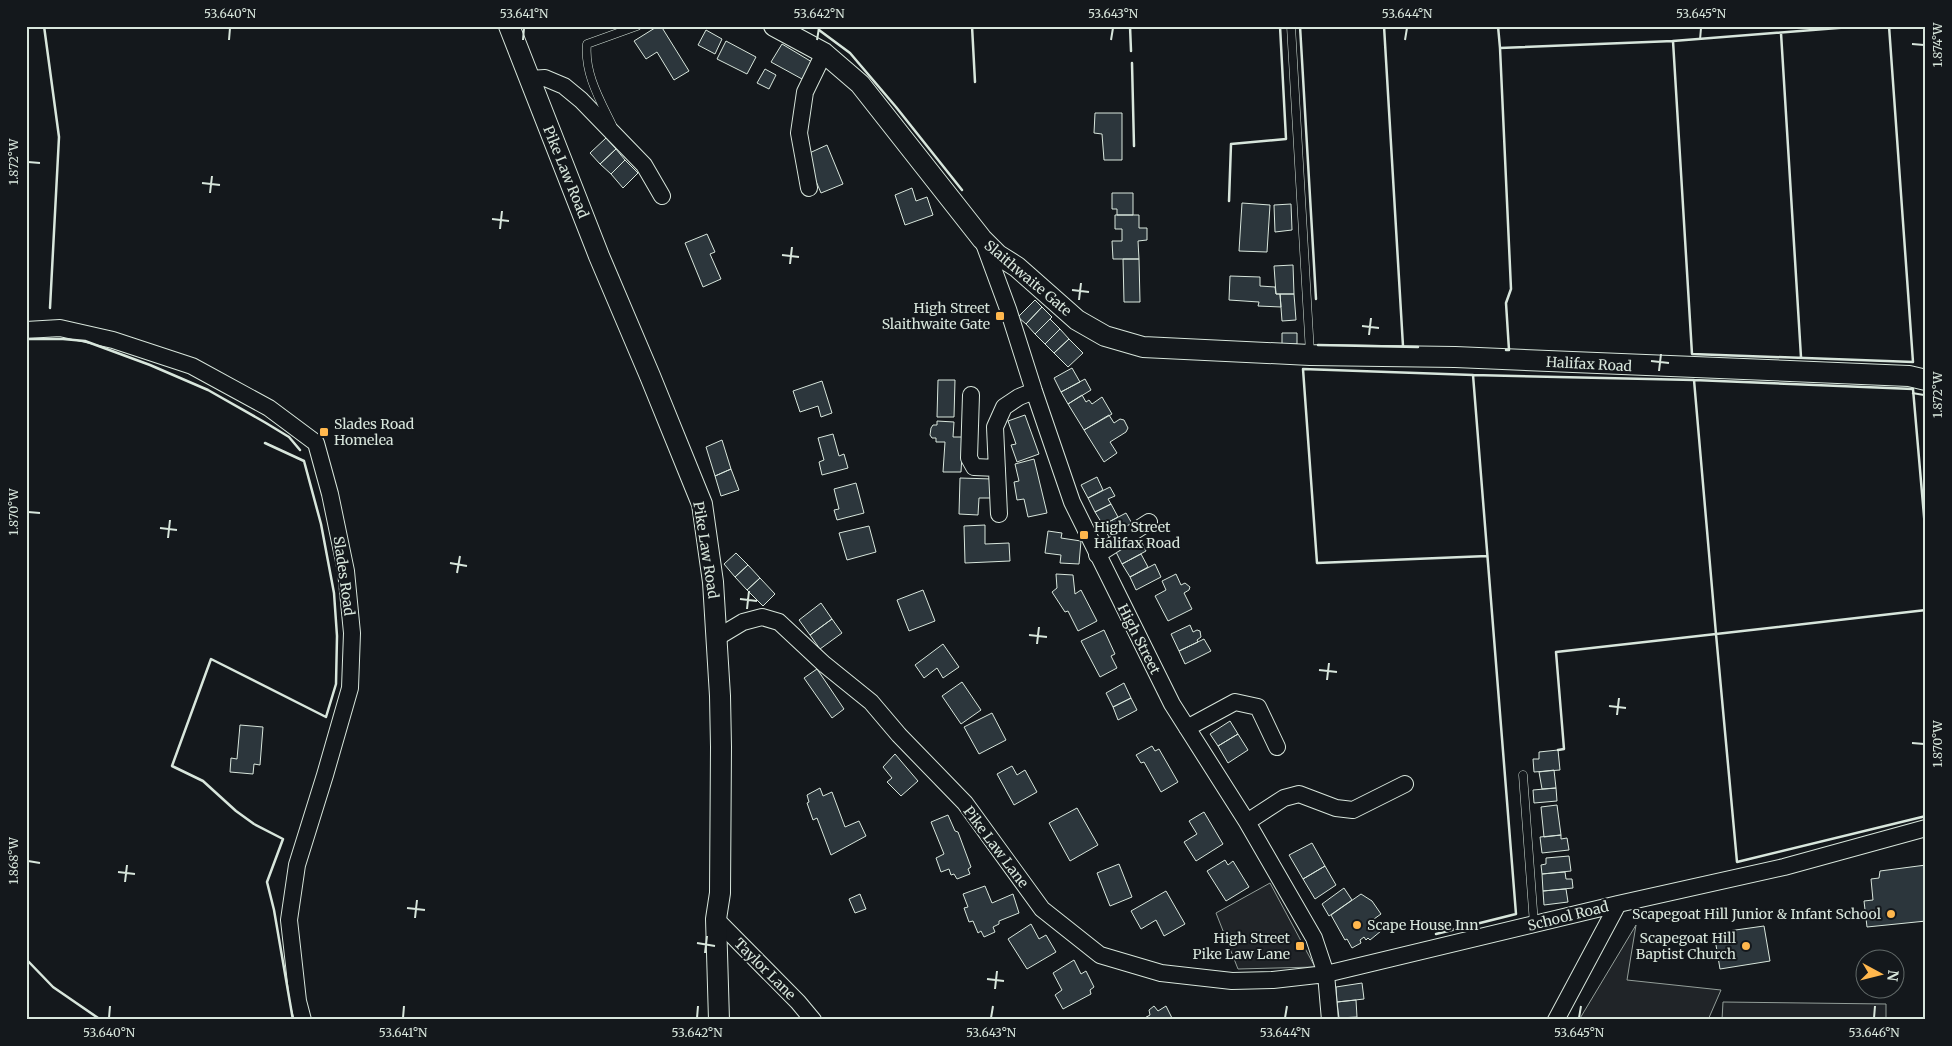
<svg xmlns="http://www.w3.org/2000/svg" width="1952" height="1046" font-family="Merriweather,serif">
  <rect width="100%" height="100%" fill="#14181c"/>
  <path fill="#202428" stroke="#939e99" d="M1270,883l45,84 -77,2 -22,-56z
    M1636,925l-9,55 94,10 -13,30h-129z
    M1723,1002l163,2v16h-164z"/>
  <path fill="#2c363c" stroke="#d8e6dc" d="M658,26h3l28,45 -15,9 -17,-28 -11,7 -12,-18z
    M706,30l16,9 -7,15 -17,-9z
    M726,41l30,16 -9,17 -30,-15z
    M782,44l30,18 -10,17 -31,-17z
    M765,69l11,6 -7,14 -12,-6z
    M1095,113h27v47h-18l-2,-26 -8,-1z
    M606,138l10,11 -16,15 -10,-11z
    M827,145l16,39 -22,9 -16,-38z
    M616,149l9,11 -14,14 -11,-10z
    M625,160l13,13 -15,15 -12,-14z
    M912,188l4,13 11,-4 6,18 -28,10 -10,-30z
    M1112,193h21v22h-16v-6h-5z
    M1242,203l28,2 -3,47 -28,-1z
    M1291,204l1,26 -17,2 -1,-27z
    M1115,215h24v13h8v12l-9,1 1,18h-26l-1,-18h10v-12h-7z
    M707,234l8,18 -5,2 11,25 -18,8 -18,-44z
    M1123,259h16l1,43h-16z
    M1293,265l1,29h-18l-2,-28z
    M1230,276l30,1v9l15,1 1,7h4l1,13 -23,-1 1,-4 -30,-2z
    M1280,294h14l2,26 -14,1z
    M1035,300l7,7 -16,17 -8,-7z
    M1042,307l10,10 -17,17 -9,-10z
    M1050,319l10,10 -15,15 -10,-10z
    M1060,329l9,10 -15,14 -9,-9z
    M1282,333h15v11h-15z
    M1069,339l14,14 -15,14 -14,-14z
    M1072,368l8,14 -19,10 -7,-14z
    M1085,379l6,11 -23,14 -7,-12z
    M938,380h17l-1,37h-17z
    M822,381l10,32 -11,4 -3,-11 -18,6 -7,-21z
    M1082,395l4,7 3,-2 3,4 10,-7 10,17 -28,16 -16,-26z
    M1025,415l14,39 -22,8 -6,-17 5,-1 -8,-23z
    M1109,415l5,8 6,-4 4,1 4,8 -2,4 -16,10 7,11 -13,9 -20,-32z
    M937,421l17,1 -1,15h10l-2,35h-18l2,-30h-9v-4h-4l-2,-3 1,-7 2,-3h4z
    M833,434l6,22 5,-2 4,14 -26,7 -3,-13 5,-2 -6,-22z
    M722,440l9,29 -16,7 -9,-29z
    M1034,459l13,54 -19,4 -4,-18 -7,1 -3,-18 5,-1 -4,-17z
    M731,469l8,21 -18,6 -6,-20z
    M1097,477l6,13 -15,8 -7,-13z
    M960,478l33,1v19h-14l-1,17 -19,-1z
    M856,483l8,30 -27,7 -3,-10 5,-1 -5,-20z
    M1110,487l5,9 -7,3 3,5 -16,8 -7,-14z
    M1111,504l7,13 -15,8 -8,-13z
    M1126,513l8,14 -24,12 -7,-14z
    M985,525v19l24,-1 1,18 -45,2 -1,-37z
    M869,526l7,26 -29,8 -8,-27z
    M1048,531l14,2 -1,5 20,3 -2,23 -19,-1 1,-8 -16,-2z
    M1139,537l7,14 -24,13 -7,-14z
    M736,553l12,12 -13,12 -11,-13z
    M1141,554l7,13 -18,10 -8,-13z
    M1155,564l6,13 -25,13 -6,-13z
    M748,565l12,13 -13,12 -12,-13z
    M1056,574l17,1 2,19 6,-4 16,31 -19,10 -10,-20 -3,1 -13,-20 5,-4z
    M1176,574l5,11 4,-2 5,4 -1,3 -5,3 8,16 -24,12 -13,-25 11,-6 -4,-9z
    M760,578l15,16 -12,12 -16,-16z
    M923,590l12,31 -26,10 -12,-31z
    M821,603l11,16 -22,16 -11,-15z
    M832,619l10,14 -22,16 -10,-14z
    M1190,625l3,7 4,-2 3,1 1,6 -4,3 1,2 -19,9 -8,-17z
    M1104,630l11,24 -4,2 6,12 -17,9 -19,-36z
    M1204,639l7,12 -26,13 -6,-13z
    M943,644l16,23 -16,11 -6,-10 -13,10 -9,-13z
    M817,669l27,40 -12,9 -28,-40z
    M962,682l19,28 -20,14 -19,-28z
    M1124,683l7,15 -18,9 -7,-14z
    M1131,698l6,12 -19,10 -5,-13z
    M992,713l14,27 -27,14 -15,-27z
    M1230,721l8,13 -20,12 -8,-12z
    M240,725l23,2 -3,38 -6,-1 -1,10 -23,-2 1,-14 6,1z
    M1238,734l10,16 -20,13 -10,-17z
    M1152,746l3,5 4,-2 19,33 -17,10 -17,-30 -3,1 -5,-8z
    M1558,750l2,20 -26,2 -1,-13h6v-7z
    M895,754l23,27 -17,15 -14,-14 5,-4 -9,-11z
    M1012,766l5,9 8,-5 12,22 -23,13 -17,-31z
    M1554,770l2,18 -14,1 -3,-17z
    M820,788l3,8 9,-4 13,35 14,-6 7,15 -35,19 -14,-37 -4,2 -6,-17 2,-1 -2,-7z
    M1556,788l1,13 -23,2 -1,-13z
    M1557,805l4,30 -17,2 -3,-30z
    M1077,808l21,37 -28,16 -21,-38z
    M1204,812l19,32 -27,17 -12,-19 13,-8 -8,-13z
    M948,815l7,16 3,1 13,35 -3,2 2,5 -13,5 -3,-5 -3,1 -2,-6 -8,3 -5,-14 8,-4 -13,-32z
    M1561,835v4l6,-1 2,12 -27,3 -2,-16z
    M1312,843l13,23 -22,13 -14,-24z
    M1569,856l2,15 -29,3 -1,-9 5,-1v-6z
    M1225,860l3,5 5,-4 16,26 -23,14 -19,-30z
    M1119,864l13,33 -22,9 -13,-33z
    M1926,865v56l-59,6 -3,-26 9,-1 -2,-21 8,-1 1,-7z
    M1325,866l11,19 -21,14 -12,-20z
    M1565,872l1,7h6l1,9 -30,3 -1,-17z
    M985,886l7,17 21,-9 6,19 -20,8v3l-6,3 2,5 -11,5 -3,-6 -3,2 -5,-12 -4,1 -5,-14 4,-1 -5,-13z
    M1344,888l8,12 -23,16 -7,-12z
    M1566,889l2,13 -24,3 -1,-14z
    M1166,891l19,33 -21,12 -8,-16 -15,9 -10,-18z
    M860,894l6,15 -11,4 -6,-14z
    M1361,894l11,7 9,13 -7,5 7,12 -11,9 -2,-2 -2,2 -2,-3 -4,3 1,3 -9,5 -5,-9 -2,1 -14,-25z
    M1031,924l8,15 7,-4 10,17 -29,17 -19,-30z
    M1764,926l6,35 -50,8 -6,-36z
    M1074,960l7,14 5,-3 8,16 -4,3 1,4 -28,15 -8,-14 7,-5 -9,-17z
    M1362,983l2,16 -27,3 -1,-15z
    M1356,1000l1,17 -18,1 -2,-16z
    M1154,1006l4,5 8,-5 7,14h-32l9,-5 -1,-5z"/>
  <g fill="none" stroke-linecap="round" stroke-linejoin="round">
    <g stroke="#d8e6dc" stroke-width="9">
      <path id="service" d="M1291,26l19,327
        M612,125c-12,-25 -28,-52 -25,-81l50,-18
        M1523,775l11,149"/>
    </g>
    <g stroke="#d8e6dc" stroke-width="18">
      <path id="minor" d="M529,79l16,-1 19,8 17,14 63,65 18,31
        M809,188l-10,-55 6,-41 19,-39
        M983,241l25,68 26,82 38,111 100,202 75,118 67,116 12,36 4,46
        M26,330l34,-2 53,12 79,26 77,42 47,35 14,51 16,77 6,62 -2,55 -25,87 -28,90 -8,55 9,81 5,19
        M971,395l-2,63 5,9 23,1
        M999,514l-4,-87 9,-20 15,-10 15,-6
        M1097,555l52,-33
        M718,637l25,-15 19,-5 17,5 45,42 47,38 28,33 66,68 77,106 58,46 61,18 71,8 41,-1 53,-6 292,-70 166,-37 142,-39
        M1187,728l48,-26 23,5 19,40
        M1247,822l37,-24 15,-4 37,14 17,2 52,-26
        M716,919l82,83 15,18
        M1556,1020l62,-116"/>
    </g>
    <g stroke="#d8e6dc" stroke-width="22">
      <path id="tertiary" d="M509,26l90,230 51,120 52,128 11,78 7,114 1,51 -1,146 -4,26 3,101
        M774,26l50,27 36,31 122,155 16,16 19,12 60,53 28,16 38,11 167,8 145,2 454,19 17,4"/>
    </g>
    <use href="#service" stroke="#14181c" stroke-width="8"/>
    <use href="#minor" stroke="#14181c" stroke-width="16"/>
    <use href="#tertiary" stroke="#14181c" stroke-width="20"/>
    <path stroke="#d8e6dc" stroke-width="2.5" d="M44,26l15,111 -9,171
      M820,26l-1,4 31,23 46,54 66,83
      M972,26l3,56
      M1130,26l1,25
      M1300,26l16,273
      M1384,26l19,320
      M1498,26l2,22
      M1863,26l-190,15 19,313 221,8 -24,-336
      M1781,33l20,324
      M1132,63l2,83
      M1229,201l2,-57 55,-5 -6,-113
      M26,339h37l22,2 65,24 58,25 58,33 23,14 11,13
      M1318,345l100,2
      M1506,350h3l-3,-47 5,-14 -11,-241 173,-7
      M1473,375l-170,-6 14,194 170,-7
      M1694,380l22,254 210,-24
      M265,443l39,18 17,63 13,69 3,43 -1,48 -10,33 -115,-58 -39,107 31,15 33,30 18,13 29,15 -16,43 7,28 19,110
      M1558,750l6,-1 -8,-97 160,-18 21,228 189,-46
      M1436,934l80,-20 -43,-539 221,5 219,9 13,150
      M26,959l27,28 48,33"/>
  </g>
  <path fill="none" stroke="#d8e6dc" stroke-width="2" d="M229,40l1,-12M523,40l1,-12M817,40l2,-12M1111,40l2,-12M1405,40l2,-12M1700,40l1,-12M1912,44l12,1M28,162l12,1M202,183l18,2M210,193l2,-17M492,219l17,2M500,229l2,-18M782,255l17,2M790,264l2,-17M1072,290l17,2M1079,300l2,-17M1362,326l17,2M1369,335l2,-17M1651,361l18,2M1659,371l2,-17M1912,393l12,2M28,512l12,1M160,528l17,2M168,538l2,-18M450,563l17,3M457,573l3,-17M740,599l17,2M747,609l2,-18M1029,635l18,2M1037,644l2,-17M1319,670l18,2M1327,680l2,-17M1609,706l17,2M1617,715l2,-17M1912,743l12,1M28,861l12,2M118,872l17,2M125,882l2,-17M407,908l18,2M415,918l2,-18M697,943l18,3M705,953l2,-17M987,979l17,2M995,989l2,-18M109,1018l1,-12M403,1018l1,-12M697,1018l1,-12M991,1018l2,-12M1285,1018l2,-12M1579,1018l2,-12M1874,1018l1,-12"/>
  <g fill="#ffb74d" stroke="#14181c" stroke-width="2">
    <rect x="995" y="311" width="10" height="10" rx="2.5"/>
    <rect x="319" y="427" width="10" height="10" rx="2.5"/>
    <rect x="1079" y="530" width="10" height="10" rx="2.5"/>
    <circle cx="1891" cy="914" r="5"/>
    <circle cx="1357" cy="925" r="5"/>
    <rect x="1295" y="941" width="10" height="10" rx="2.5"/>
    <circle cx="1746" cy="946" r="5"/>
  </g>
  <g text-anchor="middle" stroke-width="4" stroke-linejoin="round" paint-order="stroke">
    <g font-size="14" fill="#d8e6dc" stroke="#14181c">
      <text transform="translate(566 172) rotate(68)" y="5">Pike Law Road</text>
      <text transform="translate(1028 278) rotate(40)" y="5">Slaithwaite Gate</text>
      <text transform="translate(1589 364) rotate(3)" y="5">Halifax Road</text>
      <text transform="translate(706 550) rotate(81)" y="5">Pike Law Road</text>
      <text transform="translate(344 576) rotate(82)" y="5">Slades Road</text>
      <text transform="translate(1139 639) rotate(63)" y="5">High Street</text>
      <text transform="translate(996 847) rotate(53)" y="5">Pike Law Lane</text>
      <text transform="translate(1568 916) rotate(-14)" y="5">School Road</text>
      <text transform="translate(765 969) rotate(45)" y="5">Taylor Lane</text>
    </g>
    <g font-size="14" fill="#d8e6dc" stroke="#14181c" text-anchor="end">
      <text x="990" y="313">High Street<tspan x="990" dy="16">Slaithwaite Gate</tspan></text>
      <text x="334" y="429" text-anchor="start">Slades Road<tspan x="334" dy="16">Homelea</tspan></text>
      <text x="1094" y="532" text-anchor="start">High Street<tspan x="1094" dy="16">Halifax Road</tspan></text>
      <text x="1881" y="919">Scapegoat Hill Junior &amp; Infant School</text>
      <text x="1367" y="930" text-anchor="start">Scape House Inn</text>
      <text x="1290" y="943">High Street<tspan x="1290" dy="16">Pike Law Lane</tspan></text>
      <text x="1736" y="943">Scapegoat Hill<tspan x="1736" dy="16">Baptist Church</tspan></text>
    </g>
  </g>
  <rect width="1952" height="1046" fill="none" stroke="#14181c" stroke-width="55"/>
  <g transform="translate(1880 974) rotate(97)"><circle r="24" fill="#14181c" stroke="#626a69"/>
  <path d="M0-4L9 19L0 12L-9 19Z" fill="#ffb74d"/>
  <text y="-8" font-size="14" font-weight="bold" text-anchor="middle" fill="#d8e6dc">N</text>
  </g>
  <rect x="28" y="28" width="1896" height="990" fill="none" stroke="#d8e6dc" stroke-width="2"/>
  <g font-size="12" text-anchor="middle" fill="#d8e6dc">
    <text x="230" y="18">53.640°N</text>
    <text x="524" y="18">53.641°N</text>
    <text x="819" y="18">53.642°N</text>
    <text x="1113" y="18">53.643°N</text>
    <text x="1407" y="18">53.644°N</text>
    <text x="1701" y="18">53.645°N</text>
    <text transform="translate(1938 45) rotate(-90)" y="4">1.874°W</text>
    <text transform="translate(14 162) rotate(-90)" y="4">1.872°W</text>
    <text transform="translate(1938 395) rotate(-90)" y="4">1.872°W</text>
    <text transform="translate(14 512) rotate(-90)" y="4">1.870°W</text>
    <text transform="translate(1938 744) rotate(-90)" y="4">1.870°W</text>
    <text transform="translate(14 861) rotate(-90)" y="4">1.868°W</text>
    <text x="109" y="1037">53.640°N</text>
    <text x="403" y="1037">53.641°N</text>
    <text x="697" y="1037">53.642°N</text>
    <text x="991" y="1037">53.643°N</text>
    <text x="1285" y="1037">53.644°N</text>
    <text x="1579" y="1037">53.645°N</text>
    <text x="1874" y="1037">53.646°N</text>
  </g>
</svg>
